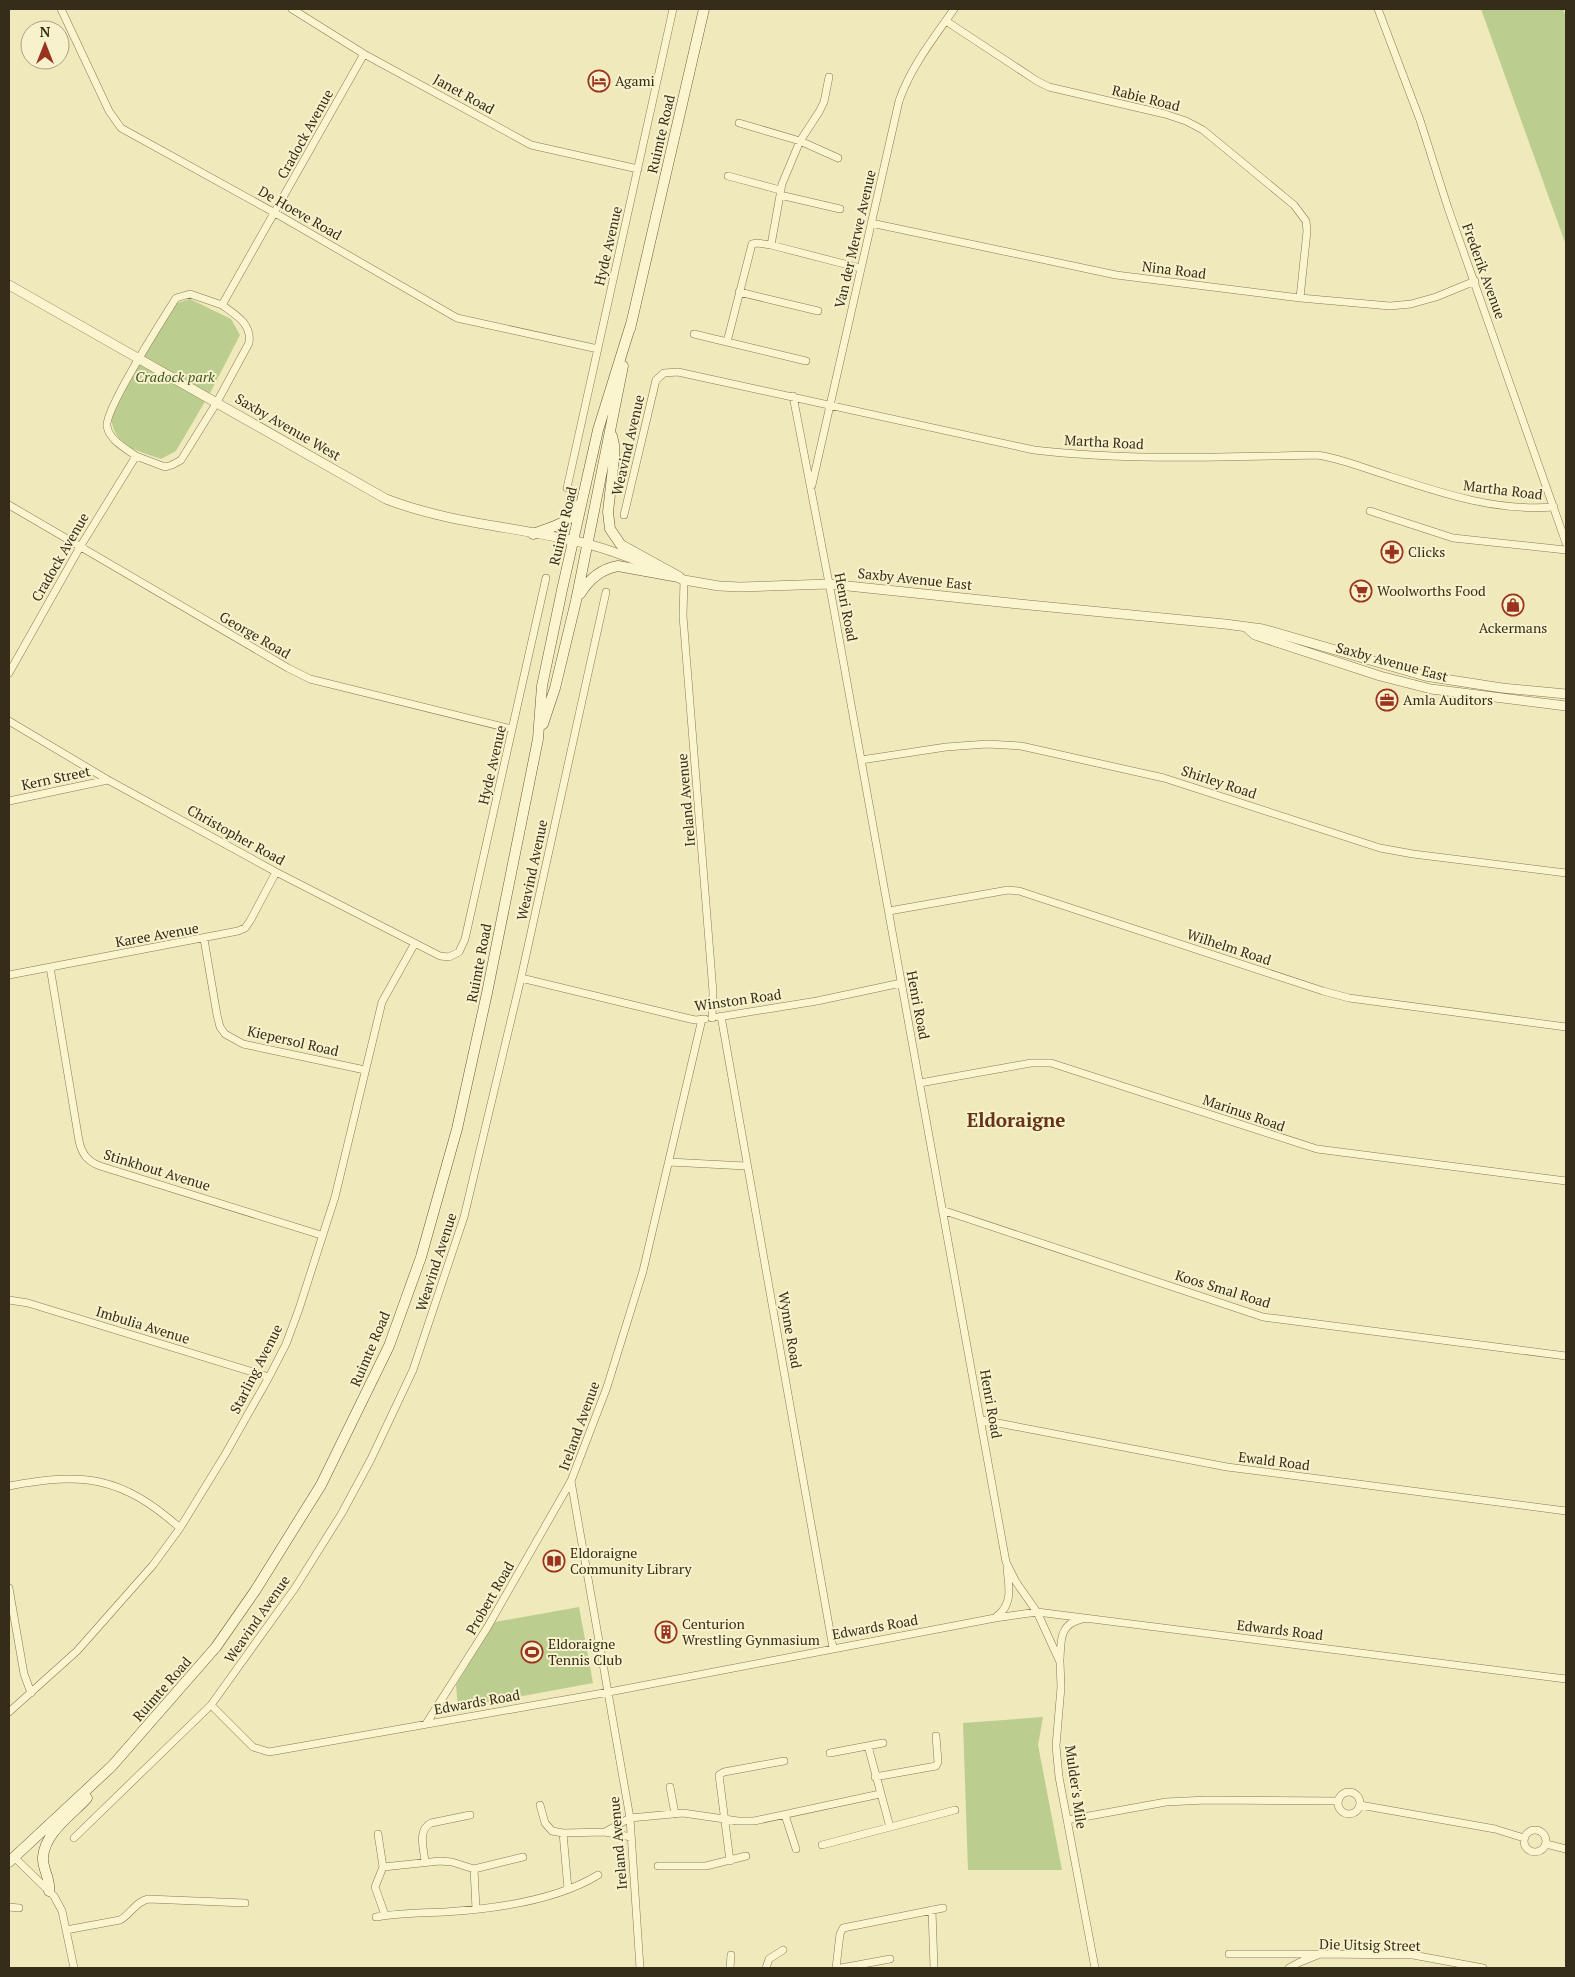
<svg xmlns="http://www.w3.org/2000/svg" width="1575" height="1977" font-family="'PT Serif',serif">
  <rect width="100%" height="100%" fill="#f0e9bb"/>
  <path fill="#bcce8f" d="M1481,9h82l3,8v228z
    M190,299l41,20 9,16 -30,58 -34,58 -15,8c-26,-9 -50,-14 -50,-46l63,-109z
    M579,1607l14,76 -135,25 -2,-23 39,-63z
    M1043,1717l-5,28 24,125h-94l-5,-147z"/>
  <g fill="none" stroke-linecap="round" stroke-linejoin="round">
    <g stroke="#887854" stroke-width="8">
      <path id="minor" d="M61,9l48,102 12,17 154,85 182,105 141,31
        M292,9l72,45 167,91 107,24
        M1378,9l42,111 28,88 118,335
        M946,21l91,60 12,6 116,27 21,7 17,9 91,75 12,16 1,10 -7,67
        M739,123l61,18 38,17
        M728,176l52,14
        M780,195l60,14
        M871,223l245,52 184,23 90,8 21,-2 25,-7 39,-16
        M771,245l11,-61 18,-43 19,-29 5,-10 5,-25
        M739,292l79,19
        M694,334l33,8
        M806,361l-79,-19 25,-98 5,-1 14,2 89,23
        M793,396l39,203 174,963 10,20 21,30 23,50 1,25 -5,59 3,31 36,191
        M136,456l29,11 7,-2 9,-5 36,-58 32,-59c3,-19 -13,-28 -27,-38
        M812,485l87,-384c12,-35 35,-63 55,-92
        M567,488l106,-479
        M9,505l279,163 22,11 202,50
        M1370,511l83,27 113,12
        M624,515l32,-135 8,-7 14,-1 356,78c93,11 189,7 283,5 22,3 44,12 66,19 55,18 112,38 171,33
        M684,580l-1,36 30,376 -1,26
        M9,673l71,-126 56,-91c-11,-8 -27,-16 -29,-30 -2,-17 56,-107 69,-128l14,-4 32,11 142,-251
        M9,721l99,59 168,92 164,84 9,1 10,-5 6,-13 81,-361
        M861,760l85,-13 41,-3 34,2 143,32 216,70 33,6 153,19
        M9,801l99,-21
        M889,911l119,-21 11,1 304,100 26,7 217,29
        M204,939l13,76 3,12 5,7 18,10 122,26
        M50,967l29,174c3,13 8,20 21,25l221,69
        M9,975l229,-44 7,-3 5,-7 26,-49
        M521,978l161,39 13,3 10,-1
        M721,1016l112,632
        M718,1017l99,-16 84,-18
        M920,1083l111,-20h20l266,86 249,32
        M669,1162l77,4
        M942,1210l321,107 303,39
        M9,1300l19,3 241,74
        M982,1420l245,47 339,44
        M9,1486c75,-14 112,-10 171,42
        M9,1588l15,86 7,19
        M997,1616c16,-12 12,-29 10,-47
        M1060,1660c1,-19 -1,-36 22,-41
        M211,1705l42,42 16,5 340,-60 386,-74 42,-6 529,67
        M9,1712l68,-61 76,-86 27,-37 46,-75 43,-76 17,-33 13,-35 36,-112 47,-195 33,-59
        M426,1724l61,-96 84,-147
        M868,1746l22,81
        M830,1753l53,-10
        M875,1777l61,-11 2,-4 -2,-26
        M670,1787l5,27
        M1338 1803a11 11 0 1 1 22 0a11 11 0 1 1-22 0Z
        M540,1805l5,18 7,8 11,2 42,-1 26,5
        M1360,1805l135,24 29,9
        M785,1815l11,34
        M1067,1820l99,-18 41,-2 131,1
        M1524 1841a11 11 0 1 1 22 0a11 11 0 1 1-22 0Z
        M605,1832l25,-14 53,-5 55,8h16l126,-27
        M563,1833l5,56
        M378,1834l5,33 -8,20 10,28
        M74,1838l137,-133 84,-117 47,-75 29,-54 42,-89 51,-153 57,-239 85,-386
        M1546,1844l20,5
        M822,1845l133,-35
        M14,1857l40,39 8,15 12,57
        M730,1861l-11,-86 5,-3 60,-11
        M425,1862c-1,-13 -8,-32 6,-39l39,-8
        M658,1866h48l40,-10
        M383,1867l57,-6 12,1 22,7 49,-12
        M474,1869l2,40
        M9,1907l10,1
        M932,1910l2,58
        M376,1917c23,-4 46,-4 69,-5 48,-3 112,-12 153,-37
        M66,1930l54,-10c11,-6 15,-18 28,-21l97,4
        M1229,1954h87
        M640,1968l-10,-150 -59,-337 36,-94 36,-116 59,-252
        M730,1968l1,-13
        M766,1968l3,-9 14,-9
        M836,1968l4,-34 3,-6 100,-20
        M841,1968l49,-9
        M1289,1968l9,-5 22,-9 93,1 70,13"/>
    </g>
    <g stroke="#887854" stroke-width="10">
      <path id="tertiary" d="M9,285l377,214c64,25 135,28 202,45 22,6 43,14 65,23
        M674,576l10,4 35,6 21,1 89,-3 190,20 206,20 38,5 162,47 77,12 64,6
        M1247,628l8,7 9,3 116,38 51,13 135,17"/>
    </g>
    <g stroke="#695938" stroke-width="11">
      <path id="secondary" d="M630,329l74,-320
        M612,436l2,9v14l-6,53 2,17 11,16 58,32
        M533,534c18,-7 38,-10 46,-29
        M580,594c9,-15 21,-25 38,-28l55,10
        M543,724l12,-36 21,-87 47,-235
        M9,1862l103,-96 104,-119 39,-56 66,-106 68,-139 32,-89 36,-128 30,-136 51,-254 4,-53 20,-96 36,-160 33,-106
        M49,1891c2,-12 -7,-22 -6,-34 2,-25 29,-42 44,-59"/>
    </g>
    <use href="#minor" stroke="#fbf5cf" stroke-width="7"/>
    <use href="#tertiary" stroke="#fbf5cf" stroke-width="9"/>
    <use href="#secondary" stroke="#fbf5cf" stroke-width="10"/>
  </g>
  <defs>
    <g id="hotel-ring" transform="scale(1.125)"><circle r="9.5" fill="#f7f2cb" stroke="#9a3421" stroke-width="1.5"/><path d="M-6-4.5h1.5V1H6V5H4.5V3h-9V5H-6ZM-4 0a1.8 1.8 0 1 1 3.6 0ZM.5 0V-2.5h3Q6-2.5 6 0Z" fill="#9a3421"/></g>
    <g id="pharmacy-ring" transform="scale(1.125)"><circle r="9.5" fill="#f7f2cb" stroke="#9a3421" stroke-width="1.5"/><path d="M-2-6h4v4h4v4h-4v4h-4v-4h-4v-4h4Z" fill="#9a3421"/></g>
    <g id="supermarket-ring" transform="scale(1.125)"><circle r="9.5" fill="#f7f2cb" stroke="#9a3421" stroke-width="1.5"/><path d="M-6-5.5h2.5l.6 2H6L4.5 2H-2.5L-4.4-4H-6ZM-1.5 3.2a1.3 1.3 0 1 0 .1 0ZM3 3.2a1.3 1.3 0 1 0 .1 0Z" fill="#9a3421"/></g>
    <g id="shop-ring" transform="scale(1.125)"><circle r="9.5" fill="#f7f2cb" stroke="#9a3421" stroke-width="1.5"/><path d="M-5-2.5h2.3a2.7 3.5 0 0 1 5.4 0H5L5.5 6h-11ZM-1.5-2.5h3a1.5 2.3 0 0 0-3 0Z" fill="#9a3421"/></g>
    <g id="office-ring" transform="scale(1.125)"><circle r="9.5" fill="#f7f2cb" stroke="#9a3421" stroke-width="1.5"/><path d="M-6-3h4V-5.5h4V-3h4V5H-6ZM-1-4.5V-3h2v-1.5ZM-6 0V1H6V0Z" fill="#9a3421"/></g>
    <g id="library-ring" transform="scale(1.125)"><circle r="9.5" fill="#f7f2cb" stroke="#9a3421" stroke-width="1.5"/><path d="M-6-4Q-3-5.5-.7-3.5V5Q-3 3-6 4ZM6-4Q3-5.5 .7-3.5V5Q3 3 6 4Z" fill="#9a3421"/></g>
    <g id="building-ring" transform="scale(1.125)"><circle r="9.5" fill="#f7f2cb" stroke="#9a3421" stroke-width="1.5"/><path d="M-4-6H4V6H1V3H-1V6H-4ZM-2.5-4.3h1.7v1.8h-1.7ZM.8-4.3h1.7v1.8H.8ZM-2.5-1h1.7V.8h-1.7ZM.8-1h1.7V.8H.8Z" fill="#9a3421"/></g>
    <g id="stadium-ring" transform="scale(1.125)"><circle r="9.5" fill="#f7f2cb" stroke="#9a3421" stroke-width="1.5"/><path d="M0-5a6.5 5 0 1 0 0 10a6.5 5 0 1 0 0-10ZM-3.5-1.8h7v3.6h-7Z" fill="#9a3421"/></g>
  </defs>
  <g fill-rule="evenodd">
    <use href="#hotel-ring" x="599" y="81"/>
    <use href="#pharmacy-ring" x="1392" y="552"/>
    <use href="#supermarket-ring" x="1361" y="591"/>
    <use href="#shop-ring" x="1513" y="605"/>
    <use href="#office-ring" x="1387" y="700"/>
    <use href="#library-ring" x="554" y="1561"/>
    <use href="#building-ring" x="666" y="1632"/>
    <use href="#stadium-ring" x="532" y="1652"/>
  </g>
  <g text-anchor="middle" stroke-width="4" stroke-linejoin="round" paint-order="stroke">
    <g font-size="14" fill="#362c1a" stroke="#f7f2cb" text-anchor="start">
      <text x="615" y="86">Agami</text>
      <text x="1408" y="557">Clicks</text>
      <text x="1377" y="596">Woolworths Food</text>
      <text x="1513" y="633" text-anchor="middle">Ackermans</text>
      <text x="1403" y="705">Amla Auditors</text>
      <text x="570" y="1558">Eldoraigne<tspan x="570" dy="16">Community Library</tspan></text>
      <text x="682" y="1629">Centurion<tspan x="682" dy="16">Wrestling Gynmasium</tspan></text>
      <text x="548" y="1649">Eldoraigne<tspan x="548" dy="16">Tennis Club</tspan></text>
    </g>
    <g font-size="14" fill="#362c1a" stroke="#f7f2cb">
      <text transform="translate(464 94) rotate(29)" y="5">Janet Road</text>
      <text transform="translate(1146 98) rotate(14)" y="5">Rabie Road</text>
      <text transform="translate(305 134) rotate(-61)" y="5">Cradock Avenue</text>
      <text transform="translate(661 134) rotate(-77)" y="5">Ruimte Road</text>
      <text transform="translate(300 213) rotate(30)" y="5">De Hoeve Road</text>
      <text transform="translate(855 239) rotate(-77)" y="5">Van der Merwe Avenue</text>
      <text transform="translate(608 246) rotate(-77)" y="5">Hyde Avenue</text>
      <text transform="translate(1174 270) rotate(7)" y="5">Nina Road</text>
      <text transform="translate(1484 271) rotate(70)" y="5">Frederik Avenue</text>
      <text transform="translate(288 427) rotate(30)" y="5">Saxby Avenue West</text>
      <text transform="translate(1104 442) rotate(3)" y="5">Martha Road</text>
      <text transform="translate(628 445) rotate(-77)" y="5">Weavind Avenue</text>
      <text transform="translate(1503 490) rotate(7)" y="5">Martha Road</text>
      <text transform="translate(563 526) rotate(-77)" y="5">Ruimte Road</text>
      <text transform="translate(60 557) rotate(-60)" y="5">Cradock Avenue</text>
      <text transform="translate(915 579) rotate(6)" y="5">Saxby Avenue East</text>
      <text transform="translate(846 607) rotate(79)" y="5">Henri Road</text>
      <text transform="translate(255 635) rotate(30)" y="5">George Road</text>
      <text transform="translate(1392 662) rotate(15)" y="5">Saxby Avenue East</text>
      <text transform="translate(492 765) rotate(-77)" y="5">Hyde Avenue</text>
      <text transform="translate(56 778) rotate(-12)" y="5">Kern Street</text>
      <text transform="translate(1219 782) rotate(18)" y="5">Shirley Road</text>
      <text transform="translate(686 800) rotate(-95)" y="5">Ireland Avenue</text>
      <text transform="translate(236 835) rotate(29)" y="5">Christopher Road</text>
      <text transform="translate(532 870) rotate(-78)" y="5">Weavind Avenue</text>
      <text transform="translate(157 935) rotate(-10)" y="5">Karee Avenue</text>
      <text transform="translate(1229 947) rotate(18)" y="5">Wilhelm Road</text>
      <text transform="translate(479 963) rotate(-79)" y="5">Ruimte Road</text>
      <text transform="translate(738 1000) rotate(-8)" y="5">Winston Road</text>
      <text transform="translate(918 1005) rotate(79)" y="5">Henri Road</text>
      <text transform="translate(293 1041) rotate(13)" y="5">Kiepersol Road</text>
      <text transform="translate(1244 1113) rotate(19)" y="5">Marinus Road</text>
      <text transform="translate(157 1170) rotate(17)" y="5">Stinkhout Avenue</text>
      <text transform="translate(436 1262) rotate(-72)" y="5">Weavind Avenue</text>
      <text transform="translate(1223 1289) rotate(17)" y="5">Koos Smal Road</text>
      <text transform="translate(143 1325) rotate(17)" y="5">Imbulia Avenue</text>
      <text transform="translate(790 1330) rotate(80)" y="5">Wynne Road</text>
      <text transform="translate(370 1349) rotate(-67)" y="5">Ruimte Road</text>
      <text transform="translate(256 1369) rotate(-63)" y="5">Starling Avenue</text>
      <text transform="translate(991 1404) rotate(80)" y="5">Henri Road</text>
      <text transform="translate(579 1426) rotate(-70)" y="5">Ireland Avenue</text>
      <text transform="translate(1274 1461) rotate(7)" y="5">Ewald Road</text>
      <text transform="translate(490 1598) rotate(-60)" y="5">Probert Road</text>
      <text transform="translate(257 1619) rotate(-55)" y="5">Weavind Avenue</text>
      <text transform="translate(875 1627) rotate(-10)" y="5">Edwards Road</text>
      <text transform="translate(1280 1630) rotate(7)" y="5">Edwards Road</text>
      <text transform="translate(162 1689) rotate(-49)" y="5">Ruimte Road</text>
      <text transform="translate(477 1702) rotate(-10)" y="5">Edwards Road</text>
      <text transform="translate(1076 1787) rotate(82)" y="5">Mulder's Mile</text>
      <text transform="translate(618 1843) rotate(-95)" y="5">Ireland Avenue</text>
      <text transform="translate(1370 1945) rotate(1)" y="5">Die Uitsig Street</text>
    </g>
    <g font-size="14" font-style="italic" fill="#3e5420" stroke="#f7f2cb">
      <text x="175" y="382">Cradock park</text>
    </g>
    <g font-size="19" font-weight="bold" fill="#653417" stroke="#f7f2cb">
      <text x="1016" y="1127">Eldoraigne</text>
    </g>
  </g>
  <rect width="1575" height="1977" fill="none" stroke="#362c1a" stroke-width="20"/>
  <g transform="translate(45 45)"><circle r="24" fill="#f7f2cb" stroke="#aaa384"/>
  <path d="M0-4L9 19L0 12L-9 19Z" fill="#9a3421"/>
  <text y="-8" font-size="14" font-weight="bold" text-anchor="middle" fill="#362c1a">N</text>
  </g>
</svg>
